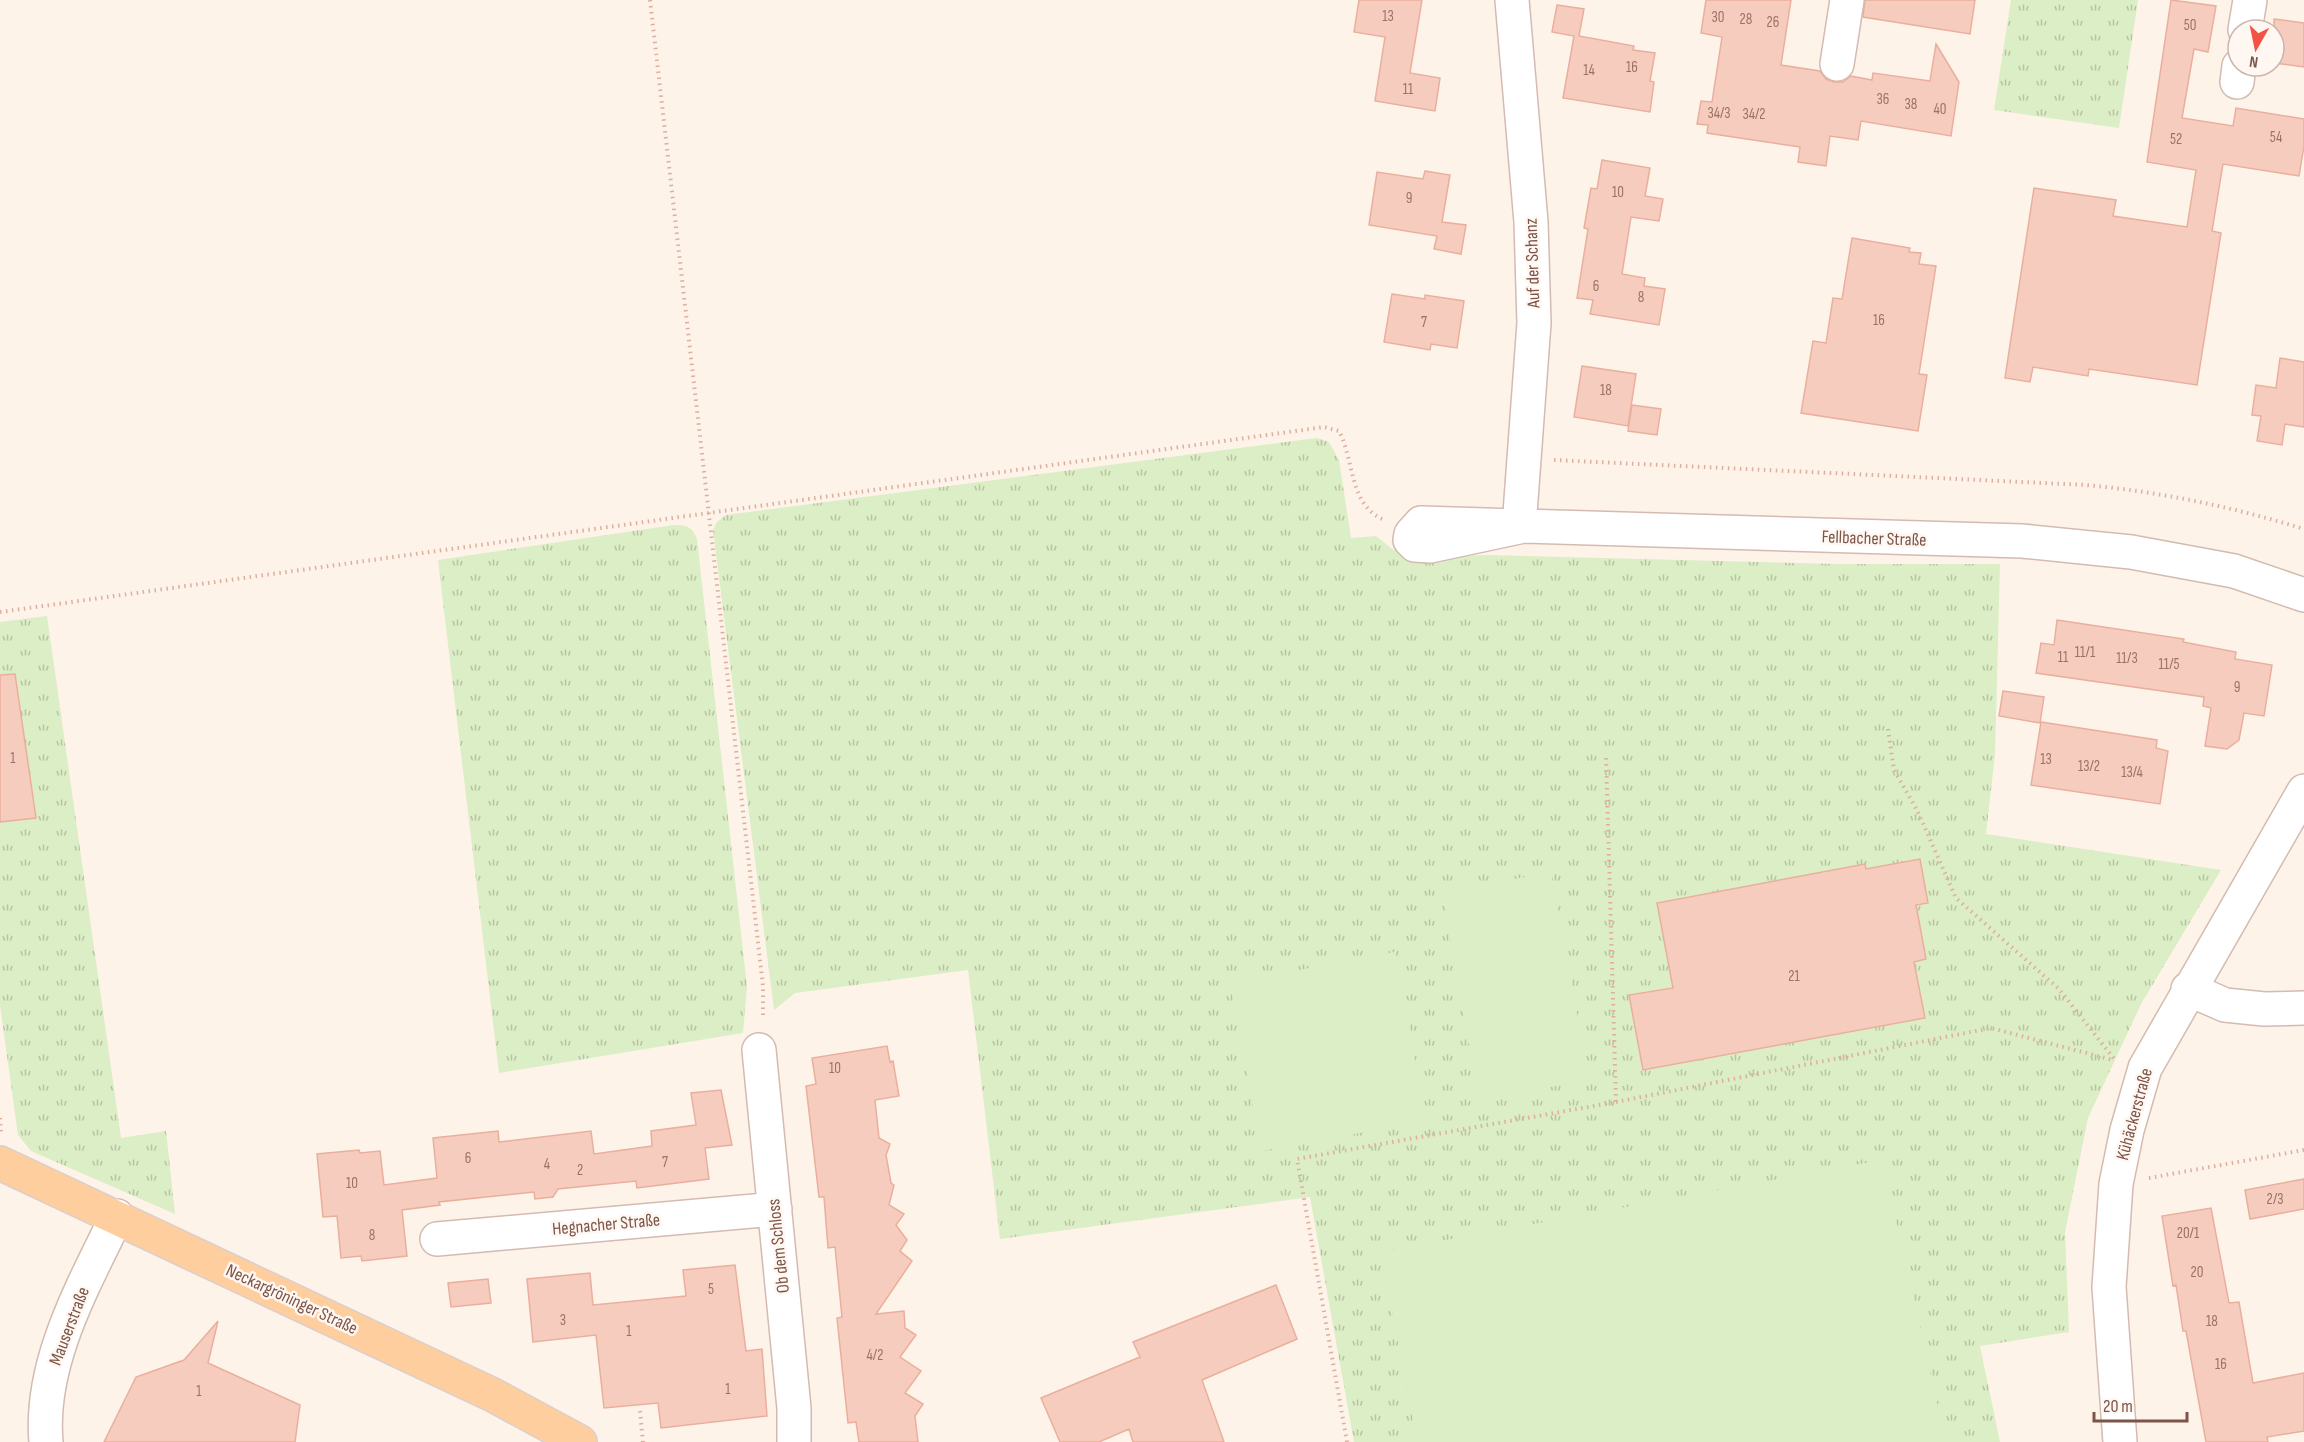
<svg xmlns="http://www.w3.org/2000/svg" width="2304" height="1442" font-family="'Sofia Sans Condensed',sans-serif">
  <defs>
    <pattern id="grass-tufts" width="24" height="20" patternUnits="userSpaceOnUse" patternTransform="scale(1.5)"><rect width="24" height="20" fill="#dbeec5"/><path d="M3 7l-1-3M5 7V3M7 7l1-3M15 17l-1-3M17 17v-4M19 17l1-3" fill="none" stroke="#b7c3a2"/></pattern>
  </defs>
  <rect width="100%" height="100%" fill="#fef3e9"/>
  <path fill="url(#grass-tufts)" d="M2011,0h127l-19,128 -125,-18z
    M1317,438l12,4 10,18 12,78 25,-2 16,13 17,8 79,-2 349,9h163l-5,190 -9,80 235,36 -80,134 -53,114 -23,114 4,100 -89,14 20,96h-646l-44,-245 -310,42 -32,-269 -173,23 -21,17 -61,-480 4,-8 9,-7z
    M674,525c12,0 18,1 23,14l50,448 -4,46 -244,40 -61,-513z
    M47,616l74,522 45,-7 9,83 -144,-63 -13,-16 -18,-130v-383z"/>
  <path fill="#dbeec5" d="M1551,872l38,208 -110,20 -37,-207z
    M1395,952l31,169 -165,30 -31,-168z
    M1882,1160l64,282h-529l-36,-190z"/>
  <path fill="#f6ccbe" stroke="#eaaf9c" stroke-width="1.5" d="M1359,0h63l-12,73 30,5 -5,33 -60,-10 10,-64 -31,-5z
    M1706,0h85l-10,65 39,6 6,8 8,3h9l8,-6 21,4 1,-7 57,8 6,-37 23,38 -8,54 -90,-15 -3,19 -28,-4 -4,30 -28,-4 2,-15 -93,-14 1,-8 -11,-1 4,-23 11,1 10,-65 -21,-4z
    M1865,0h110l-5,34 -107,-17z
    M2171,0l45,6 -8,46 -14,-3 -12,69 51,8 3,-18 68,11v27l-5,30 -76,-12 -11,67 9,2 -24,152 -108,-16 -1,7 -55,-9 -3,15 -25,-4 29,-190 82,12 -3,16 74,11 9,-57 -49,-8z
    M1557,5l27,4 -5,27 55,10 -1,4 22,3 -5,28 4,1 -4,30 -87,-14 11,-62 -22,-4z
    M2274,19l30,4v44l-30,-4z
    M1602,160l48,8 -5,28 18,3 -4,22 -28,-4 -9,57 23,4 -1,8 21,3 -6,36 -69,-11 3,-14 -16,-2 11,-69 -4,-1 7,-40 6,1z
    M1425,171l25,4 -8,47 24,3 -5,29 -27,-5 3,-13 -68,-11 8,-53 46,7z
    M1852,238l58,10 -1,4 12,1 -2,11 17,2 -17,108 8,1 -9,56 -117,-18 12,-72 13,2 7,-45 9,1z
    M1392,294l33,5v-4l39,6 -7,47 -26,-4 -1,6 -46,-8z
    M2280,358l24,4v65l-19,-3 -3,21 -25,-4 4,-25 -9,-1 4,-30 20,3z
    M1582,366l54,8 -8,52 -54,-9z
    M1632,405l29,4 -4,26 -29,-4z
    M2057,620l127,19 -1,3 53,10 -1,7 37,6 -8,51 -20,-3 -5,27 -12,9 -22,-3 6,-38 -8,-2 1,-9 -168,-24 5,-30 13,2z
    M15,674l21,144 -36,4v-147z
    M2003,691l41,6 -4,26 -41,-7z
    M2041,722l116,18 -1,8 12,3 -8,53 -129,-19z
    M1920,859l8,44 -12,2 10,54 -12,3 11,56 -282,52 -14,-75 44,-7 -16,-85 208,-39 1,5z
    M887,1046l3,16 3,-1 6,35 -24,4 4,38 11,6 -4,11 5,28 3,2 -5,20 15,9 -8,11 11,15 -7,11 12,10 -36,53 28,-3 1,17 11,7 -16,22 21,14 -16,22 18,11 -8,12 3,26h-59l-3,-20 -8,1 -11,-105 5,-1 -7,-70 -7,1 -4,-51h-5l-13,-111 10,-2 -4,-26z
    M721,1090l11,55 -27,3 4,31 -72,9 -1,-7 -78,8 -5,8 -18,2 -1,-7 -95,10 1,3 -38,5 5,46 -45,5 -1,-5 -20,2 -4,-42 -14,1 -6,-63 42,-4 1,3 20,-2 4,34 53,-7 -4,-40 65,-7 1,11 92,-11 3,23 58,-8 -1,-15 45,-6 -5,-32z
    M2304,1179v30l-54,10 -5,-29z
    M2211,1208l18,95 10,-1 14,81 51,-10v58l-37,6 1,5h-62l-20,-111h-3l-7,-46 -3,1 -11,-70z
    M735,1265l11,86 16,-2 5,67 -106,12 -3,-25 -54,5 -8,-73 -63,7 -6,-63 63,-6 3,32 93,-9 -3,-26z
    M488,1279l3,24 -40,4 -3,-24z
    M1276,1285l21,54 -95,41 22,62h-91l-4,-13 -30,13h-39l-19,-44 99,-41 -7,-15z
    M218,1321l-10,42 92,42 -5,37h-191l32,-65 48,-17z"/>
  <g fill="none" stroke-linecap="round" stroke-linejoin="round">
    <g stroke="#d4bbaf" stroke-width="36">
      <path id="minor" d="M1512,0l19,222 3,101 -15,204
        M2245,30l5,-30
        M1837,64l10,-64
        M2237,82l2,-16
        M1519,527l-89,19 -15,-1 -5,-5 1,-6 10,-11 601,18 109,11 103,19 70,24
        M2188,989l37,16 39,4 40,-1
        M759,1050l35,358v34
        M437,1239l338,-30
        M46,1442c-7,-80 38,-157 71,-226
        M2120,1442l-11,-155 7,-103 11,-54 18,-62 159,-277"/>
    </g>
    <g stroke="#dacfcc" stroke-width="36">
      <path id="major" d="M0,1163l493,232 87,47"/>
    </g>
    <path stroke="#dcafa0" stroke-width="4" stroke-dasharray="1.5 4.5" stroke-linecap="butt" d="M650,0l113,986v33
      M1554,460l532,25c75,7 147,22 218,44
      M0,612l1324,-185 15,4c16,30 9,73 45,89
      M1888,729l6,41 23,40 39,88 103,91 56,71
      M1616,1102l375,-74 122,32
      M0,1118l1,14
      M2149,1178l155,-28
      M640,1411l3,31
      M1347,1442l-50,-283 319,-57 -10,-347"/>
    <use href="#minor" stroke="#fff" stroke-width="33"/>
    <use href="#major" stroke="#ffce9f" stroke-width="33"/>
  </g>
  <g text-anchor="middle" stroke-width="5" stroke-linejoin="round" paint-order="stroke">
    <g font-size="15" fill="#9a7266">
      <text x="1388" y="21">13</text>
      <text x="1718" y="22">30</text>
      <text x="1746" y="24">28</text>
      <text x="1773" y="27">26</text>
      <text x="2190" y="30">50</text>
      <text x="1632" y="72">16</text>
      <text x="1589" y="75">14</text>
      <text x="1408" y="94">11</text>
      <text x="1883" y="104">36</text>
      <text x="1911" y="109">38</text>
      <text x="1940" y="114">40</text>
      <text x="1719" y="118">34/3</text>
      <text x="1754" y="119">34/2</text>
      <text x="2276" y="142">54</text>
      <text x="2176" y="144">52</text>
      <text x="1618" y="197">10</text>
      <text x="1409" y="203">9</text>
      <text x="1596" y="291">6</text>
      <text x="1641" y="302">8</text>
      <text x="1879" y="325">16</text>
      <text x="1424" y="327">7</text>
      <text x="1606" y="395">18</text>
      <text x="2085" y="657">11/1</text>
      <text x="2063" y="662">11</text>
      <text x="2127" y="663">11/3</text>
      <text x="2169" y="669">11/5</text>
      <text x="2237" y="692">9</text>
      <text x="13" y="763">1</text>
      <text x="2046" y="764">13</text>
      <text x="2089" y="771">13/2</text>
      <text x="2132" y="777">13/4</text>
      <text x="1794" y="981">21</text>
      <text x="835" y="1073">10</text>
      <text x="468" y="1163">6</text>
      <text x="665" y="1167">7</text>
      <text x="547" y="1169">4</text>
      <text x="580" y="1175">2</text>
      <text x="352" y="1188">10</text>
      <text x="2275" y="1204">2/3</text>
      <text x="2188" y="1238">20/1</text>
      <text x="372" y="1240">8</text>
      <text x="2197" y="1277">20</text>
      <text x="711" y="1294">5</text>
      <text x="563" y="1325">3</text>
      <text x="2212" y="1326">18</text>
      <text x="629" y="1336">1</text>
      <text x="875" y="1360">4/2</text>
      <text x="2221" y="1369">16</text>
      <text x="728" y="1394">1</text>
      <text x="199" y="1396">1</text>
    </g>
    <g font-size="18" fill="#7c5449" stroke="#fff7f1">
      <text transform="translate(1532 263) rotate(-92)" y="6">Auf der Schanz</text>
      <text transform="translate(1874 538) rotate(2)" y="6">Fellbacher Straße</text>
      <text transform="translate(2134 1114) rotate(-75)" y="6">Kühäckerstraße</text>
      <text transform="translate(606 1224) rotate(-5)" y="6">Hegnacher Straße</text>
      <text transform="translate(778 1246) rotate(-96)" y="6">Ob dem Schloss</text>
      <text transform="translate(292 1299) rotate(25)" y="6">Neckargröninger Straße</text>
      <text transform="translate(69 1326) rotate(-69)" y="6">Mauserstraße</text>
    </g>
  </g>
  <g transform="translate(2256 48) rotate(189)"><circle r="28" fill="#fff7f1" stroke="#cbb6ae" stroke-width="1.5"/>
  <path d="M0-4.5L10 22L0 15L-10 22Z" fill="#f25344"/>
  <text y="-9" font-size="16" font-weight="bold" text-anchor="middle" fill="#7c5449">N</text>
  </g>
  <path d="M2094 1412v9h93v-9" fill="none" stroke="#7c5449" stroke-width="3"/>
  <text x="2103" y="1412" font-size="18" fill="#7c5449" stroke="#fff7f1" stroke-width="4.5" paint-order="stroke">20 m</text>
</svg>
